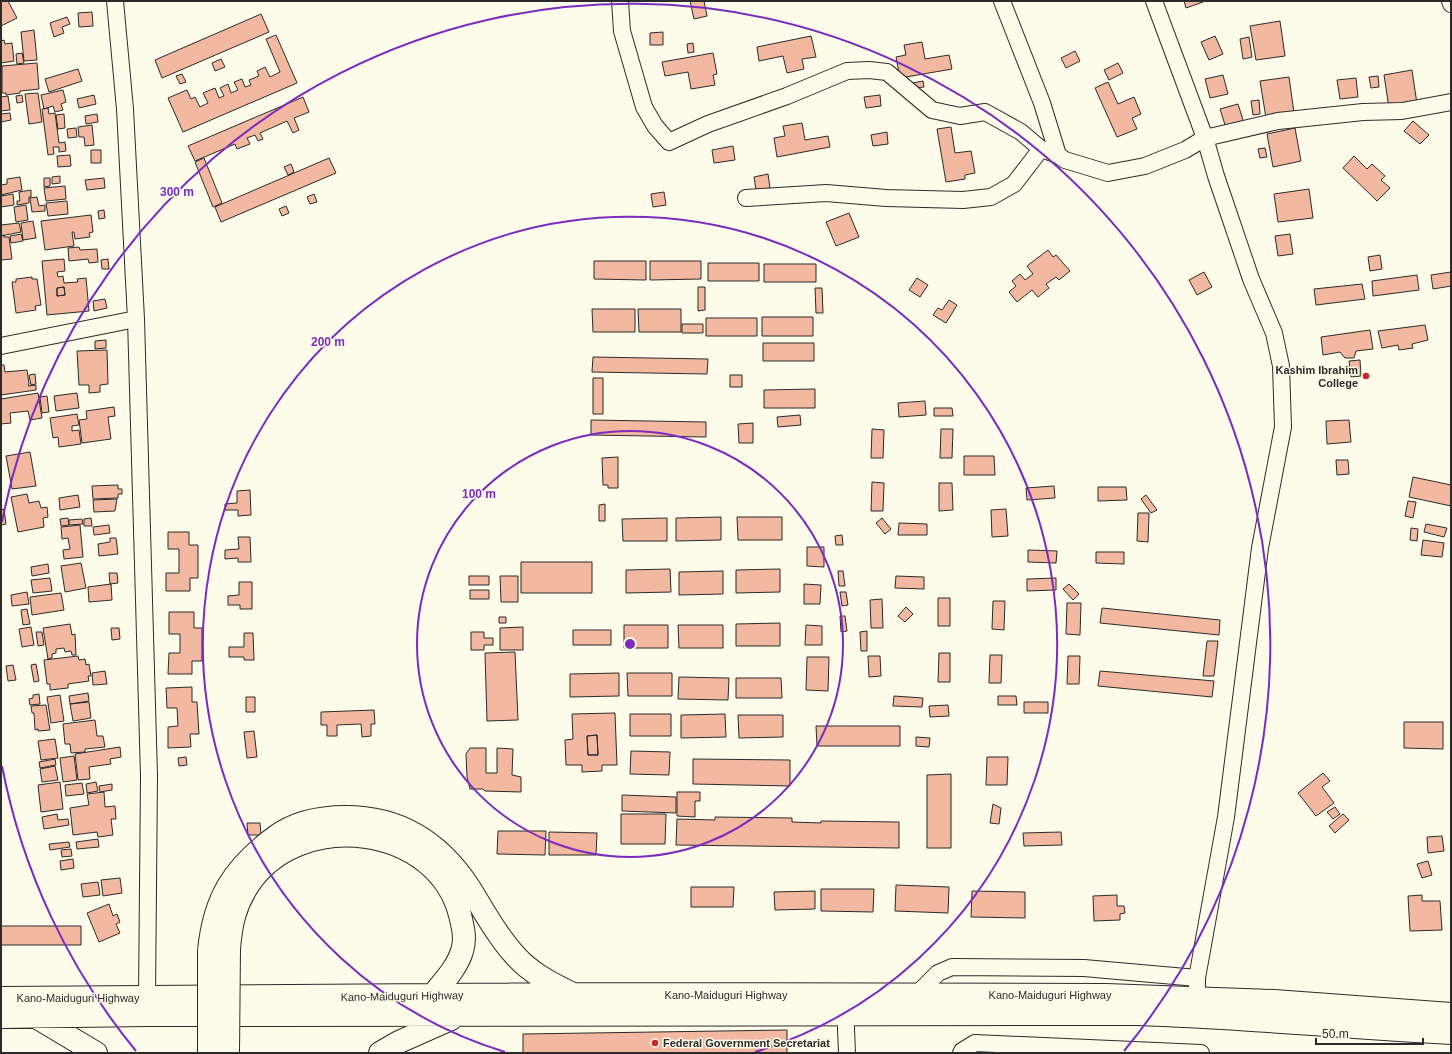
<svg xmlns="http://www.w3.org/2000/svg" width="1452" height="1054" font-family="Helvetica,sans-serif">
  <rect width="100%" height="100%" fill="#fdfbea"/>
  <path fill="#f2b8a0" stroke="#2b2b2b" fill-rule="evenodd" d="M1,1h7l9,17 -16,8z
    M690,1h14l3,15 -13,3z
    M1184,1h19v1l-17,6z
    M92,12l1,14 -14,1 -1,-14z
    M261,14l8,18 -107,46 -7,-18z
    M67,17l3,7 -8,3 2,6 -10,4 -4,-14z
    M1280,21l5,35 -29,4 -6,-34z
    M34,30l3,30 -13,1 -3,-29z
    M663,32v13h-13v-12z
    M276,35l21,48 -114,49 -15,-34 19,-8 4,9 4,-2 5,10 8,-4 -5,-10 12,-5 4,10 5,-2 -4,-8 8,-4 3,9 7,-3 -4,-8 8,-3 3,8 6,-2 -2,-5 10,-4 -2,-5 8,-4 5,10 10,-5 -14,-33z
    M811,36l5,21 -14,2 2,10 -17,4 -4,-17 -24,5 -2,-14z
    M1215,36l8,18 -14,6 -8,-18z
    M1249,37l3,20 -9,2 -3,-20z
    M4,40l1,4 7,-1 2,18 -13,2v-22z
    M922,42l3,17 24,-4 3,14 -52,9 -4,-21 10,-2 -2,-10z
    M693,43l1,9 -6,1 -1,-9z
    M1075,51l5,10 -14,7 -5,-10z
    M22,53l2,10 -7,1 -1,-10z
    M713,53l4,21 -4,1 2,10 -24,4 -3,-17 -23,4 -3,-14z
    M221,59l4,8 -10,4 -3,-8z
    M37,63l2,26 -19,2v2l-14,2v-2h-4v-27z
    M1118,63l5,10 -14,7 -5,-10z
    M78,69l4,12 -33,11 -4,-13z
    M1412,70l5,34 -28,4 -5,-33z
    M182,74l4,8 -6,2 -4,-8z
    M1223,75l5,19 -18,4 -5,-19z
    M1378,76l1,11 -8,1 -2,-11z
    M1289,77l5,36 -28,5 -6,-37z
    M1356,78l2,19 -18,2 -3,-19z
    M923,81l1,6 -10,1 -1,-5z
    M1108,82l10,22 16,-7 7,17 -9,4 5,11 -20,8 -22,-49z
    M63,90l3,12 -5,2 2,6 -8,2 -2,-6 -9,3 -3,-14z
    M38,93l4,29 -13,2 -4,-30z
    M22,95l1,7 -6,1 -1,-7z
    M94,95l2,9 -17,4 -2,-9z
    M880,95l1,11 -15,2 -2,-11z
    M8,96l2,14 -9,1v-14z
    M303,97l6,15 -15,6 5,12 -6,3 -6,-12 -27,12 3,6 -5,2 -3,-6 -8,3 3,6 -13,5 -2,-5 -40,17 -7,-15z
    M1259,100l1,14 -7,1 -2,-14z
    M1238,104l6,19 -18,5 -6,-19z
    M48,108l1,6 6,-1 4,30 6,-1 1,9 -7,1v-5h-6l1,7 -6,1 -6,-46z
    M10,113l1,7 -10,2v-8z
    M64,114l1,14 -7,1 -2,-14z
    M97,114l1,8 -12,2 -1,-8z
    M1413,121l16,14 -9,9 -16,-13z
    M802,123l3,17 23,-4 2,11 -53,10 -3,-19 11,-2 -2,-10z
    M92,125l2,20 -9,1 -1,-9h-5l-1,-10z
    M951,127l4,26 16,-2 4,22 -10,2v4l-19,3 -9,-53z
    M76,128l1,9 -9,1 -1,-9z
    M1295,128l6,33 -28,6 -6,-33z
    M887,132l1,12 -15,2 -2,-11z
    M733,146l2,14 -21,3 -2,-13z
    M1265,148l2,9 -7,1 -2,-9z
    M91,150h10v13h-10z
    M70,155l1,11 -13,1 -1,-11z
    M1354,156l13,13 5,-5 13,12 -4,4 9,8 -13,13 -34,-33z
    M204,158l18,45 -9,4 -18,-45z
    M329,158l7,15 -115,49 -6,-15z
    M291,164l3,8 -6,3 -4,-8z
    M768,174l2,14 -14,2 -2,-13z
    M60,176v7l-8,1v-7z
    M20,177l2,13 -21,5v-10l6,-1v-5z
    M44,178h6v8l-6,1z
    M104,178l1,10 -18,2 -2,-10z
    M65,186l1,13 -20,2 -2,-13z
    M1309,189l4,29 -35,4 -4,-28z
    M31,190v7h-2v6l-12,2v-4h3l-1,-9z
    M664,192l2,13 -13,2 -2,-13z
    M13,194l1,11 -13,2v-11z
    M314,194l3,8 -7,2 -3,-7z
    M37,197l2,9 6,-1v6l-13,1 -2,-14z
    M67,201l1,13 -20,2 -2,-13z
    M26,205l2,15 -12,2 -2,-15z
    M286,206l3,7 -7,3 -3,-7z
    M104,210l1,8 -6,1 -1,-8z
    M849,213l10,24 -23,9 -10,-24z
    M91,215l2,17 -4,1 1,4 -15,2 -1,-7h-2l2,14 -29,4 -4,-29z
    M33,221l3,17 -13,2 -2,-17z
    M19,223l2,9 -20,4v-11z
    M21,234l2,7 -12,2 -1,-7z
    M1290,234l3,20 -15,2 -3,-20z
    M4,235v2h5l3,22 -11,1v-24z
    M79,247l1,3 17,-1 1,13 -9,1 -1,-4 -19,2 -1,-13z
    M1048,250l5,7 3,-2 14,16 -11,9 -3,-3 -10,7 3,4 -11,9 -6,-7 -15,12 -8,-10 7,-6 -4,-5 8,-7 5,6 8,-6 -6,-8z
    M1380,255l2,14 -12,2 -2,-14z
    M64,259l1,12 -8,1 1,5 5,-1 1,7 14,-1 -1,-3 9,-1 3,33 -42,4 -5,-54zM64,287l1,8 -8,1v-8z
    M108,259l1,10h-7l-1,-9z
    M594,261h52v19l-52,-1z
    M650,261h51v18l-51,1z
    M708,263h51v18h-51z
    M764,264h52v18h-52z
    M1204,272l8,15 -15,8 -8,-15z
    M1451,272v14l-18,3 -2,-14z
    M1417,275l2,15 -46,6 -1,-15z
    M32,277v2h5l4,26 -6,1 1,4 -20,3 -4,-31h4v-3z
    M917,278l11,7 -8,12 -11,-7z
    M1362,284l3,15 -49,6 -2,-16z
    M64,287l1,8 -8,1v-8z
    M698,287h7v23l-7,1z
    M815,288h7l1,25h-7z
    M105,299l2,9 -13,3 -1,-10z
    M949,300l8,5 -11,18 -13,-8 5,-7 4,2z
    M592,309h43v23h-42z
    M638,309h43v23h-42z
    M762,317h51v19h-51z
    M706,318h51v18h-51z
    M682,324h21v9h-21z
    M1425,325l3,15 -16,4 1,4 -14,2 -1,-5 -16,3 -4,-17z
    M1370,330l3,19 -17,2 -2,7h-9l-5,-6 -17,3 -2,-18z
    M106,340v8l-11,1v-8z
    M763,343h51v18h-51z
    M107,350l1,34 -8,1v7l-11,1v-8h-10l-2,-34z
    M593,357l115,2 -1,15 -115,-2z
    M1360,360l1,16 -10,1 -2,-16z
    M1,365h3l1,7 22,-2 2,14 -1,2 8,-1v5l-35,5z
    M35,374l1,10 -5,1 -2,-10z
    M730,375h12v12h-12z
    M593,378h10v36h-10z
    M815,389v19h-51v-18z
    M38,393l4,25 -12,2 -2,-9 -18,2 1,10 -10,1v-25z
    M77,393l2,15 -23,3 -2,-15z
    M47,396l2,16 -7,1 -2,-16z
    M925,401l1,14 -27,2 -1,-14z
    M114,407l1,9 -7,1 3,22 -29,4 -3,-23 8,-1 -1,-8z
    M934,408h18l1,8h-19z
    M77,414l2,11 -7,1v5l7,-1 2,14 -22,3 -1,-10 -5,1 -3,-20z
    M800,415l1,10 -23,2 -1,-10z
    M591,420l115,2v15l-115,-2z
    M1349,420l2,22 -24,2 -1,-23z
    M753,423v20h-14l-1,-19z
    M872,429l12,1 -1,28h-12z
    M941,429h12l-1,29h-12z
    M30,452l6,34 -24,3 -6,-33z
    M964,456h30l1,19h-31z
    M618,457v31h-10v-3h-5l-1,-27z
    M1336,460h12l1,14 -12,1z
    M1413,477l38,8v21l-42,-9z
    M872,482l12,1 -1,28h-12z
    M939,483h13l1,27 -14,1z
    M118,485v4h4v5h-4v4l-25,1 -1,-13z
    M1054,486l1,12 -28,2 -1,-12z
    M1098,487h28l1,13 -29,1z
    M250,490l1,25 -13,1v-6h-13v-6l12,-1v-12z
    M27,494l2,9 10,-2 2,7 6,-1 1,10 -5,1 1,9 -26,5 -7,-35z
    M78,495l2,12 -20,3 -1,-12z
    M1146,495l11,15 -6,3 -10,-14z
    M117,499l-2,12 -21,1 -1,-12z
    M1408,501l8,1 -3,16 -8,-2z
    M605,504v17h-6v-16z
    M4,509l2,15 -5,1v-15z
    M1006,509l2,27 -16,1 -1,-27z
    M1138,513h11l-1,29 -11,-1z
    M721,517v23l-45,1v-23z
    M737,517h45v23h-44z
    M68,518l1,7 -8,1 -1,-7z
    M91,518l1,8h-8v-7z
    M667,518v23h-44l-1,-22z
    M882,518l9,11 -6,5 -9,-11z
    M82,519l1,5 -14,1v-5z
    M899,523l28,1v11h-29z
    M1426,524l21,4 -3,9 -20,-5z
    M80,525l3,32 -19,2 -1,-9 7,-1 -2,-11 -6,1 -1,-12z
    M109,525l1,8 -16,2 -1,-8z
    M1411,528l7,1 -1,12 -7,-1z
    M168,532h21v13h9v33h-8v13h-24v-18h13v-24h-11z
    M842,535l1,10h-7l-1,-9z
    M238,537h12l1,25h-13v-4l-13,1v-9l14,-1z
    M110,538h6l2,16 -19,2 -1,-12 12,-2z
    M1423,540l21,3 -2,14 -21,-2z
    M807,547h17v20l-17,-1z
    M1028,550l29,1 -1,12 -28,-1z
    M1096,552h28v12l-28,-1z
    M521,562h71v31h-71z
    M81,563l5,25 -21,4 -4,-26z
    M48,564l1,9 -17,3 -1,-9z
    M670,569l1,23 -45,1v-23z
    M780,569v23l-44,1v-23z
    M723,571v23l-44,1v-23z
    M838,571h5l2,15h-6z
    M109,573h8l1,10 -8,1z
    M469,576h20v9h-20z
    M500,576h18v26h-17z
    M896,576l28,1v12l-29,-1z
    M50,578l2,13 -19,2 -2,-13z
    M1056,578v12l-29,1v-12z
    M239,582h13v27h-12v-4h-12v-9l11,-1z
    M111,584l1,16 -23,2 -1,-15z
    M804,584l17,1 -1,19h-16z
    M1069,584l10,10 -6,6 -10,-11z
    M470,590h19v9h-19z
    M27,592l2,12 -17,2 -1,-11z
    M840,592h6l2,13 -6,1z
    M61,593l3,17 -32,5 -2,-18z
    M938,598h12v28h-12z
    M882,599l1,29h-12l-1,-28z
    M993,601h12l-1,29 -12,-1z
    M1067,603h14l-1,32 -14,-1z
    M906,607l7,7 -8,8 -7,-6z
    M1102,608l118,12 -1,15 -119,-12z
    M27,609l3,15 -7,1 -2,-15z
    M169,612h25v16h8v33h-10v13h-24l1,-21h11v-19h-11z
    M840,616h5l2,15 -6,1z
    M499,617h7v6h-7z
    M780,623v23h-44v-22z
    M70,624l2,11 3,-1 1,21h-4l-1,-4 -6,1 -1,-4 -8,1v4l-4,1v4l-4,1 -5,-31z
    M624,625h44v23h-44z
    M678,625h45v23h-44z
    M806,625l16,1v19h-17z
    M31,627l3,18 -12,2 -3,-18z
    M523,627v23h-23v-22z
    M111,628h8l1,11 -8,1z
    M573,630h38v15h-38z
    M867,631v20h-6l-1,-19z
    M36,632h6l2,13 -6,1z
    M471,632h13v6h9v7h-9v5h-13z
    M244,633h9l1,27h-10v-3h-15v-10h15z
    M1207,641h11l-4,35h-11z
    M515,652l3,68 -31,1 -2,-68z
    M939,653h11v29h-12z
    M990,655h12l-1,28h-12z
    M78,656l1,4 6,-1 1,6 3,-1 2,12h-3l1,5 -21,3v4l-18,2v-6h-3l-3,-24z
    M868,656h12l1,20 -12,1z
    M1068,656h12l-1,28h-12z
    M807,657h22l-1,34 -22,-1z
    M36,664l3,17 -5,1 -3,-17z
    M13,665l3,15 -8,1 -2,-15z
    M105,671l2,13 -14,1 -1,-12z
    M1100,671l114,10 -2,16 -114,-11z
    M619,673v23l-49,1v-23z
    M627,673h45v23h-44z
    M679,677l50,1 -1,22 -50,-1z
    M736,678h45l1,20h-46z
    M192,687v15h5l2,32h-9l1,13 -23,1v-21l10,-1 -1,-18h-10l-1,-20z
    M88,693l1,8 -19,3 -1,-8z
    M39,694l1,10 -10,1 -1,-6 4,-1v-3z
    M60,695l4,26 -13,2 -4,-26z
    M894,696l29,2 -1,9 -29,-1z
    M998,696h18l1,9h-19z
    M246,697h9v15h-9z
    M89,702l2,16 -18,3 -3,-17z
    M1024,702h24v11h-24z
    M46,705l4,25 -12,1v-2l-3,1 -1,-17h-2l-1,-7z
    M948,705l1,11 -19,1 -1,-11z
    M374,710l1,14h-4v12l-9,1 -1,-13 -24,1v11h-10v-11h-6v-13z
    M615,713l2,52h-15v6l-20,1v-7h-16l-1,-25 8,-1 -1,-25zM597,735l1,20h-10l-1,-19z
    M630,714h41v22h-41z
    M725,714l1,23 -45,1v-23z
    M738,715h45v22l-44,1z
    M95,720l2,16h6l2,11 -20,2v3l-14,1 -1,-9h-5l-2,-20z
    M1404,722h39v27l-39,-1z
    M816,726h84v20h-83z
    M254,731l3,26 -10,1 -3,-26z
    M597,735l1,20h-10l-1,-19z
    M916,737l14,1 -1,9 -13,-1z
    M55,739l3,19 -17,2 -3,-19z
    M120,747l1,10 -11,2 1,5 -22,3 1,12 -12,1 -3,-26z
    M470,748h16v25h11v-25l16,1 -1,26 9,2v15l-36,-1 -2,-2h-13l-3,-12 -1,-23z
    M631,751l39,1 -1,23 -39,-1z
    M74,756l3,24 -14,2 -3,-24z
    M186,757l1,8 -8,1 -1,-8z
    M987,757h21l-1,28h-21z
    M55,759l1,6 -16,3 -1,-6z
    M693,759l97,1v26l-97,-2z
    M55,766l3,14 -16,2 -2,-13z
    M1323,773l7,8 -8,6 12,16 -18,13 -18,-23z
    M951,774v74h-24v-73z
    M60,782l3,27 -22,3 -3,-27z
    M96,782l2,9 -11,2 -1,-9z
    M82,783l2,11 -18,2 -1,-11z
    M112,784v6l-12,2 -1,-6z
    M104,792l1,15 10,-1 1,13h-5l2,16 -15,2 -1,-5 -24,3 -3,-27 19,-3 -2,-11z
    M677,792h23v9h-5v16l-18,-1z
    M622,795l54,2v16l-54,-2z
    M993,804l8,4 -2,16 -9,-1z
    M1335,807l5,7 -7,5 -6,-7z
    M57,814l1,6 10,-1 1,6 -25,4 -2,-12z
    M621,814h45l-1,30h-44z
    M1343,814l6,6 -14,13 -6,-7z
    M715,817l77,1v4l29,1v-2l78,1v26l-223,-3 1,-26 38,1z
    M247,823h13l1,12h-13z
    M498,831h48l-1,24 -48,-1z
    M549,832l48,1 -1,22h-47z
    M1061,832l1,13 -38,1 -1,-13z
    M1442,836l2,15 -16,2 -1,-16z
    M98,839l1,8 -22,2 -1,-7z
    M69,842l1,5 -20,3 -1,-6z
    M71,849l1,7 -10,1 -1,-7z
    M73,859l1,9 -13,2 -1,-9z
    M1428,861l4,14 -10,3 -5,-14z
    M120,878l2,15 -19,3 -2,-16z
    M98,882l2,13 -17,2 -2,-13z
    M896,885l53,2 -1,26 -53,-2z
    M691,887h43l-1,20h-42z
    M821,889h53l-1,23 -52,-1z
    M815,891v18l-40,1 -1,-18z
    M972,891l53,1v26l-54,-1z
    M1117,895v11h7l1,7 -5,1v6l-26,1 -1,-25z
    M1422,895v6h18l2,29 -32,1 -2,-35z
    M109,904l4,12 4,-2 3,8 -4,2 4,9 -21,9 -12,-29z
    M1,926h80v19h-80z
    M787,1030v23h-264v-19z"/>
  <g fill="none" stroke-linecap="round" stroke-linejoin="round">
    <g stroke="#2b2b2b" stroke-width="18">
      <path id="minor" d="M115,1l10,108 11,210 13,457 -2,221
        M620,1l2,30 22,76 11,19 14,16 39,-18 79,-28 60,-25 22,-1 18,2 45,38 28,6 25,-4 36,20 20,17 17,6 7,5 43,13 37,-7 40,-16 20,-12 73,-17 85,-9 39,-1 49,-9
        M1002,1l40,102 16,52
        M1154,1l51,137 11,38 35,103 23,54 7,33 2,61 -23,121 -34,269 -29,161v19
        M1450,1l1,3
        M746,198l80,-5 60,5 77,2 28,-3 23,-13 27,-35
        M1,346l135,-27
        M917,994l21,-21 14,-6 132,1 113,10
        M845,1004l2,49
        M961,1053l1,-2 13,-8 226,10"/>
    </g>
    <g stroke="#2b2b2b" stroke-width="24">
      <path id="highway" d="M229,949c2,-25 6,-44 20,-65 51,-76 188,-60 211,31 3,12 6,24 2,36 -5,17 -19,31 -30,45
        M209,951c5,-52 24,-83 66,-114 20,-15 46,-20 71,-20 54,0 94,26 123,70 14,22 26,46 44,66 15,18 35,29 56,39
        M1,998l573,-4 532,1 168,6 177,13
        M1,1017l146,-2 990,-1c105,3 209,14 314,19
        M36,1017l60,36
        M380,1053l19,-11 52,-23"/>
    </g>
    <use href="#minor" stroke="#fdfbea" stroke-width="16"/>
    <use href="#highway" stroke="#fdfbea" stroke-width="22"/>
    <g stroke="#2b2b2b" stroke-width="24" stroke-linecap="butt">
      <path id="highway-bridge" d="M209,1053v-102
        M228,1053l1,-104"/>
    </g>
    <use href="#highway-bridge" stroke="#fdfbea" stroke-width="22"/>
  </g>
  <g fill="none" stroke="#7b2cbf" stroke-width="2">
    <circle cx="630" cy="644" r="213"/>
    <path d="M505 1052A427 427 0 1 1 755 1052"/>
    <path d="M136 1051A640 640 0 0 1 2 766M2 522A640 640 0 1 1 1124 1051"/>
  </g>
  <g fill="#c62828" stroke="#fdfbea" stroke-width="1.5">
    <circle cx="1366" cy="376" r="4"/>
    <circle cx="655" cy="1043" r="4"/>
  </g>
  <g text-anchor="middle" stroke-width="3" stroke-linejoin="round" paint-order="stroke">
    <g font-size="11" font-weight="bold" fill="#2b2b2b" stroke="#fdfbea" text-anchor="end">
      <text x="1358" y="374">Kashim Ibrahim<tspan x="1358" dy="13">College</tspan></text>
      <text x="663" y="1047" text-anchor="start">Federal Government Secretariat</text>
    </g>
    <g font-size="11" fill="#2b2b2b" stroke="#fdfbea">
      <text x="726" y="999">Kano-Maiduguri Highway</text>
      <text x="1050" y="999">Kano-Maiduguri Highway</text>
      <text transform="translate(402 996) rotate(-1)" y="4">Kano-Maiduguri Highway</text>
      <text x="78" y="1002">Kano-Maiduguri Highway</text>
    </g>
  </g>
  <circle cx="630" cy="644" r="6" fill="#7b2cbf" stroke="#fdfbea" stroke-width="2"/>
  <g font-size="12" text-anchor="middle" font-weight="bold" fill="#7b2cbf" stroke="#fdfbea" stroke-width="3" stroke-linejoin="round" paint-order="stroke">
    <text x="177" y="196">300 m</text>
    <text x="328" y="346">200 m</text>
    <text x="479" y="498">100 m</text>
  </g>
  <rect width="1452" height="1054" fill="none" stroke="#2b2b2b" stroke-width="4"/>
  <path d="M1316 1038v6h107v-6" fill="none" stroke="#2b2b2b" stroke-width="2"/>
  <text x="1322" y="1038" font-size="12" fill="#2b2b2b" stroke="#fdfbea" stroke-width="3" paint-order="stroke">50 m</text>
</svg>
